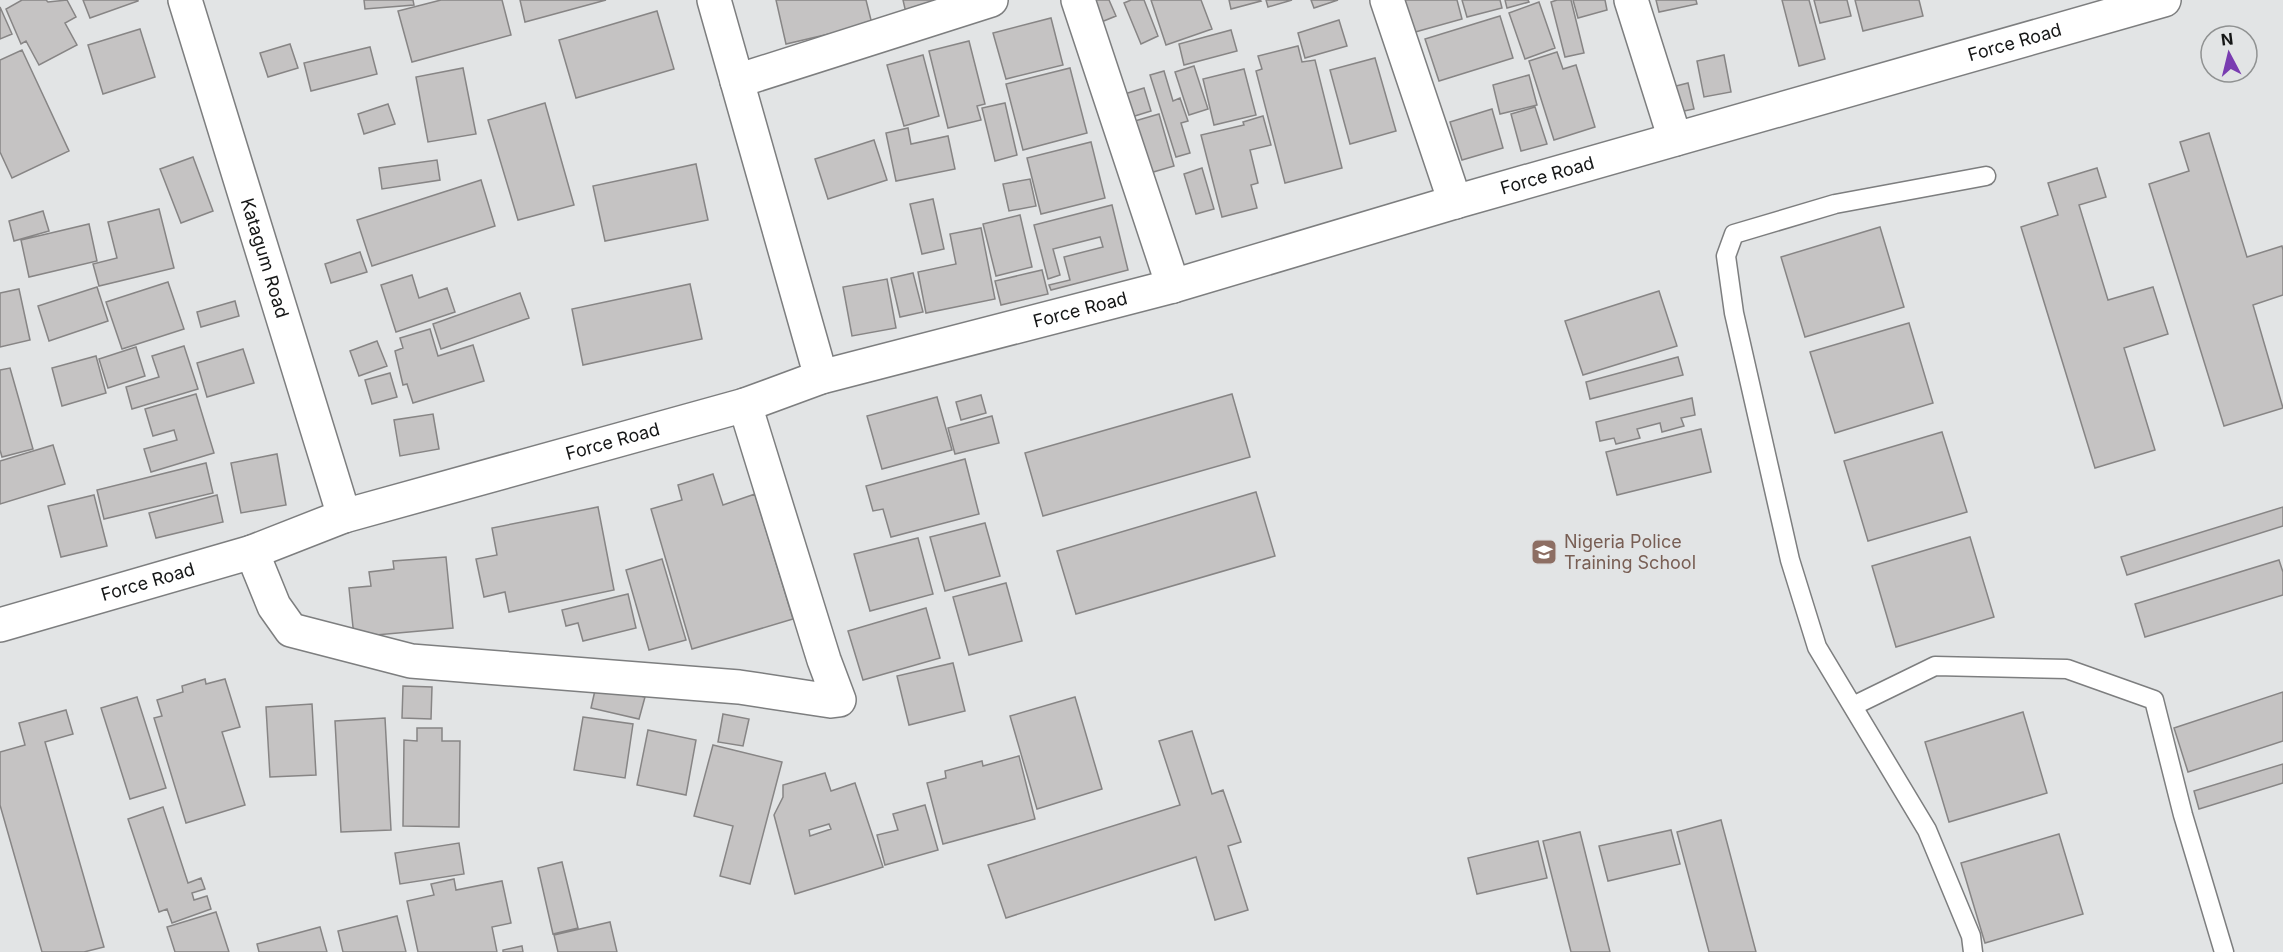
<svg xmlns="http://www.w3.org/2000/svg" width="2283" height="952" font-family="Inter,sans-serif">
  <rect width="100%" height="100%" fill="#e2e4e5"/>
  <path fill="#c5c3c3" stroke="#878585" stroke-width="1.5" fill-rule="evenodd" d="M22,0h24l2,2 19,-2 9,17 -11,6 12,22 -38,20 -13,-24 -5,3 -15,-35z
    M83,0h55v1l-48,17z
    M364,0h49l1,5 -49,4z
    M441,0h61l9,35 -99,27 -14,-51z
    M520,0h86l-81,22z
    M776,0h90l6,24 -86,20z
    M903,0h45l-42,13z
    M1084,0h25l7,16 -22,9z
    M1131,0h13l14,36 -17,8 -17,-41z
    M1151,0h50l11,29 -46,16z
    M1229,0h31l1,1 -30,8z
    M1266,0h26l-24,7z
    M1311,0h27l-24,8z
    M1399,0h58l5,19 -54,15z
    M1462,0h38l2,8 -35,9z
    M1505,0h23l1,2 -22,6z
    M1557,0h14l13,53 -19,4 -14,-55z
    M1573,0h32l2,10 -29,8z
    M1656,0h40l1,4 -38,8z
    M1782,0h27l16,59 -26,7z
    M1814,0h33l4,16 -31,7z
    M1855,0h64l4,16 -60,15z
    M1539,2l16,46 -30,11 -16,-46z
    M0,7l12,27 -12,5z
    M657,11l17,58 -98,29 -17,-58z
    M1500,16l13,42 -74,23 -14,-42z
    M1051,18l12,47 -57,14 -13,-46z
    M1339,20l8,26 -42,12 -7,-25z
    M140,29l15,48 -52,17 -15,-49z
    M1231,30l6,21 -53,14 -5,-21z
    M969,41l16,63 -8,2 4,14 -33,8 -19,-77z
    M290,44l8,24 -30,9 -8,-24z
    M1298,46l4,16 13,-2 27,108 -57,15 -29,-112 6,-2 -4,-13z
    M370,47l7,27 -66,17 -7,-28z
    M22,50l47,101 -57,27 -12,-26v-92z
    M1557,52l6,17 13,-4 19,62 -41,13 -25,-79z
    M923,55l16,61 -35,10 -17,-61z
    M1724,55l7,37 -27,5 -7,-36z
    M1375,58l21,73 -46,13 -20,-74z
    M1194,66l14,43 -19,6 -14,-43z
    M463,68l13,66 -48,8 -12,-65z
    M1070,68l17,65 -64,17 -17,-66z
    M1244,69l12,46 -42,10 -11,-46z
    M1164,71l9,30 7,-3 8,23 -7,2 9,30 -14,4 -26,-82z
    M1529,75l8,30 -37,9 -7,-29z
    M1688,83l6,26 -20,4 -6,-25z
    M1144,88l7,23 -26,8 -7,-23z
    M545,103l29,102 -56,15 -30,-100z
    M1005,103l12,52 -22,6 -13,-53z
    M388,104l7,20 -31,10 -6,-20z
    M1535,107l12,37 -26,7 -10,-37z
    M1492,109l11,39 -41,12 -12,-38z
    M1159,114l15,52 -31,9 -15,-52z
    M1263,116l8,29 -21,5 8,33 -7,2 6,23 -35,9 -21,-82 43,-10 -1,-3z
    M908,128l3,16 37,-8 7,33 -59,12 -10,-48z
    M2209,133l38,124 35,-11 1,4v45l-30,10 30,103 -59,18 -75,-242 40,-13 -9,-29z
    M874,140l13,40 -59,19 -13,-40z
    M1091,142l14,56 -64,16 -14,-56z
    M193,157l20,54 -32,12 -21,-54z
    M437,160l3,20 -58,9 -3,-21z
    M696,164l12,56 -103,21 -12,-55z
    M1202,168l12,41 -18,5 -12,-40z
    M2097,168l9,29 -27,8 29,95 45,-13 15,47 -44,14 31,102 -60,18 -74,-241 37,-12 -10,-32z
    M1030,179l6,27 -27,5 -6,-27z
    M481,180l14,46 -123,40 -15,-46z
    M933,199l11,50 -22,5 -12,-50z
    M1112,205l16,65 -77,20 -2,-5 21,-5 -6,-23 39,-10 -3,-10 -47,12 7,26 -12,4 -14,-54z
    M159,209l15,59 -75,18 -6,-22 24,-6 -9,-36z
    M43,211l6,20 -35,10 -5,-20z
    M1020,215l12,52 -36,9 -13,-52z
    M89,224l8,37 -68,16 -8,-37z
    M1880,227l24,80 -99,30 -24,-80z
    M981,228l14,71 -69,14 -8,-41 38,-8 -6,-30z
    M360,252l7,20 -36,11 -6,-19z
    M1042,270l6,24 -47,11 -6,-24z
    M913,273l10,39 -23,5 -9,-39z
    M412,275l7,23 28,-10 8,24 -59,20 -15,-47z
    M887,279l9,49 -44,8 -9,-49z
    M168,282l16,47 -62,20 -16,-47z
    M690,284l12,55 -119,26 -11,-56z
    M97,287l11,34 -59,20 -11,-35z
    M19,289l11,51 -30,7v-54z
    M1659,291l18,55 -94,29 -18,-54z
    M520,293l9,25 -88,31 -8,-25z
    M235,301l4,15 -38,11 -4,-15z
    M1909,323l24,80 -98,30 -25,-81z
    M430,329l8,27 35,-11 11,36 -71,22 -6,-19 -4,1 -8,-34 8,-3 -3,-10z
    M377,341l10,25 -28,10 -9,-25z
    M184,346l14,43 -66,20 -6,-22 33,-10 -7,-21z
    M136,347l9,29 -37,12 -9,-29z
    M243,349l11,34 -47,14 -10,-34z
    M96,356l10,37 -44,13 -10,-38z
    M1678,357l5,18 -93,24 -4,-17z
    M10,368l23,81 -31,8 -2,-7v-80z
    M390,373l7,24 -25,7 -7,-24z
    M196,394l18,59 -63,19 -7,-23 33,-9 -3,-10 -21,6 -8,-27z
    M1232,394l18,63 -207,59 -18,-63z
    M981,395l5,18 -25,7 -5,-18z
    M937,397l15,53 -70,19 -15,-53z
    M1692,398l3,17 -14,3 3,8 -22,6 -2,-9 -23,6 3,9 -24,6 -2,-6 -14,3 -4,-19z
    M433,414l6,35 -39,7 -6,-36z
    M992,416l7,27 -44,11 -7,-26z
    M1701,429l10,43 -94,23 -11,-43z
    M1942,432l25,80 -99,29 -24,-80z
    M53,445l12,39 -65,20v-43z
    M277,454l9,51 -45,8 -10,-50z
    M965,459l14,55 -88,23 -8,-28 -10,2 -7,-25z
    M206,463l7,30 -109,26 -7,-29z
    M713,474l10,31 32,-11 38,125 -101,30 -41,-140 31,-9 -4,-15z
    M1256,492l19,64 -199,58 -19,-63z
    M94,495l13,51 -46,11 -13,-51z
    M217,495l6,27 -67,16 -7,-25z
    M598,507l16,83 -105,22 -4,-20 -21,5 -8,-38 21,-4 -5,-27z
    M2283,507v19l-156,49 -6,-18z
    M985,523l15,53 -55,15 -15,-54z
    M1970,537l24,80 -98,30 -24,-81z
    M918,538l15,56 -63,17 -16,-57z
    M446,557l7,71 -99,9 -5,-49 22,-2 -2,-14 25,-3 -1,-8z
    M662,559l24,81 -37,10 -23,-80z
    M2279,560l4,12v23l-138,42 -10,-33z
    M1006,583l16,58 -53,14 -16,-58z
    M628,594l8,34 -53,13 -5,-18 -12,3 -4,-16z
    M926,608l14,50 -77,22 -15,-49z
    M953,663l12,48 -56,14 -12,-49z
    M205,679l1,5 19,-5 15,48 -18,5 23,73 -59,18 -32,-105 8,-2 -5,-16 26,-8 -1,-6z
    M403,686l29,1 -1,32 -29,-1z
    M596,686l49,11 -6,22 -48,-11z
    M2283,692v49l-95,31 -14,-44z
    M137,697l29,91 -36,11 -29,-91z
    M1075,697l27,92 -65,20 -27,-93z
    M312,704l4,71 -46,2 -4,-70z
    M66,710l7,24 -28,8 59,205 -20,5h-42l-42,-147v-53l25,-7 -6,-22z
    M2023,712l24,81 -98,29 -24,-80z
    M723,714l26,5 -6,27 -25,-4z
    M583,717l50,7 -8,54 -51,-8z
    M385,718l6,112 -50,2 -6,-111z
    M417,728h25v13h18l-1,86 -56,-1 1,-86 13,1z
    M648,730l48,10 -10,55 -49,-10z
    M1192,731l20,63 11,-4 18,52 -13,4 20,64 -33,10 -19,-63 -190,61 -18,-53 192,-60 -21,-64z
    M713,745l69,17 -32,122 -30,-8 13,-50 -39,-10z
    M1019,756l16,63 -92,25 -16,-61 19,-5 -1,-7 37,-10 1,5z
    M2283,764v19l-84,26 -5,-18z
    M825,773l6,18 24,-8 28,84 -88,27 -21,-79 9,-18v-12zM829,824l2,5 -21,7 -1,-6z
    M925,805l13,45 -53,15 -8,-30 21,-5 -5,-16z
    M163,807l25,76 13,-5 4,11 -13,4 2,7 13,-4 4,13 -39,14 -5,-14 -8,3 -31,-93z
    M1721,820l35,132h-47l-32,-120z
    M1671,830l9,34 -72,17 -9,-35z
    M1580,832l30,120h-39l-28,-111z
    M2059,834l24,80 -98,29 -24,-80z
    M1538,841l9,37 -70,16 -9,-36z
    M459,843l5,31 -64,10 -5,-31z
    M562,862l16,66 -25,6 -15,-66z
    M454,879l2,11 46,-9 9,42 -19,4 5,25h-79l-11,-51 27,-6 -3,-11z
    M216,912l13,40h-54l-8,-25z
    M397,916l9,36h-63l-5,-21z
    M610,922l7,30h-59l-4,-17z
    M320,927l7,25h-68l-2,-8z
    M522,946l1,6h-20v-2z"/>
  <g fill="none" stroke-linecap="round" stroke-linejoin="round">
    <g stroke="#7d7e7f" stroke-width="21">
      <path id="service" d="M1853,706l82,-40 132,3 87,31 29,115 41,137
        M1973,952l-2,-16 -44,-106 -110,-183 -27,-87 -56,-247 -8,-57 8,-22 101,-30 151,-28"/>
    </g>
    <g stroke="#7d7e7f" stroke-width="36">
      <g id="minor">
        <path id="s1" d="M185,0l159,516"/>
        <path d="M714,0l107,377"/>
        <path d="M1078,0l95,286"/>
        <path d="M1387,0l68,202"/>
        <path d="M1631,0l44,139"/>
        <path d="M737,81l254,-81"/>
        <path d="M252,552l22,54 17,24 120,31 328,26 92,14 8,-1 -15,-40 -79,-255"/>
        <path id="s2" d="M0,625l252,-73 92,-36 401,-111 76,-28 352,-91 282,-84 709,-202"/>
      </g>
    </g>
    <use href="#service" stroke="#fff" stroke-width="18"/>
    <use href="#minor" stroke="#fff" stroke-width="33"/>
  </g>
  <defs>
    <g id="university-square" transform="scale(1.35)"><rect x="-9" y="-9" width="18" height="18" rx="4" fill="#8d6e63" stroke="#e2e4e5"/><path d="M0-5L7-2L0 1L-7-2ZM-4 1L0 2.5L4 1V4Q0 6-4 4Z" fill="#fff"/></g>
  </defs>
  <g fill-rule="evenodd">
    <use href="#university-square" x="1544" y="552"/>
  </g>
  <g text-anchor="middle" stroke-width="6" stroke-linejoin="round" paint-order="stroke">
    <g font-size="18" fill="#151616" stroke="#e2e4e5">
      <text dy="6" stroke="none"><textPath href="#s2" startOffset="2098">Force Road</textPath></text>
      <text dy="6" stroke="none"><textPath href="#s2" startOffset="1612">Force Road</textPath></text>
      <text dy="6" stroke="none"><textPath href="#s1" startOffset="270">Katagum Road</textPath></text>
      <text dy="6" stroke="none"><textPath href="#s2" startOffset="1126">Force Road</textPath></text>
      <text dy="6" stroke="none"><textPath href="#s2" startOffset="640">Force Road</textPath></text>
      <text dy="6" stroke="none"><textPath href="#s2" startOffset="154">Force Road</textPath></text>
    </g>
    <g font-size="18" fill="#785e54" stroke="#e2e4e5" text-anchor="start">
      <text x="1564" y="548">Nigeria Police<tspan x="1564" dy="21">Training School</tspan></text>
    </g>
  </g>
  <g transform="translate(2229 54) rotate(353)"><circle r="28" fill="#e2e4e5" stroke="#909292" stroke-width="1.5"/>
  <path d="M0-4.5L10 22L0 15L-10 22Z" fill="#793cb1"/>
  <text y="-9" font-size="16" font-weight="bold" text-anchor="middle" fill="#151616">N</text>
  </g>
</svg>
